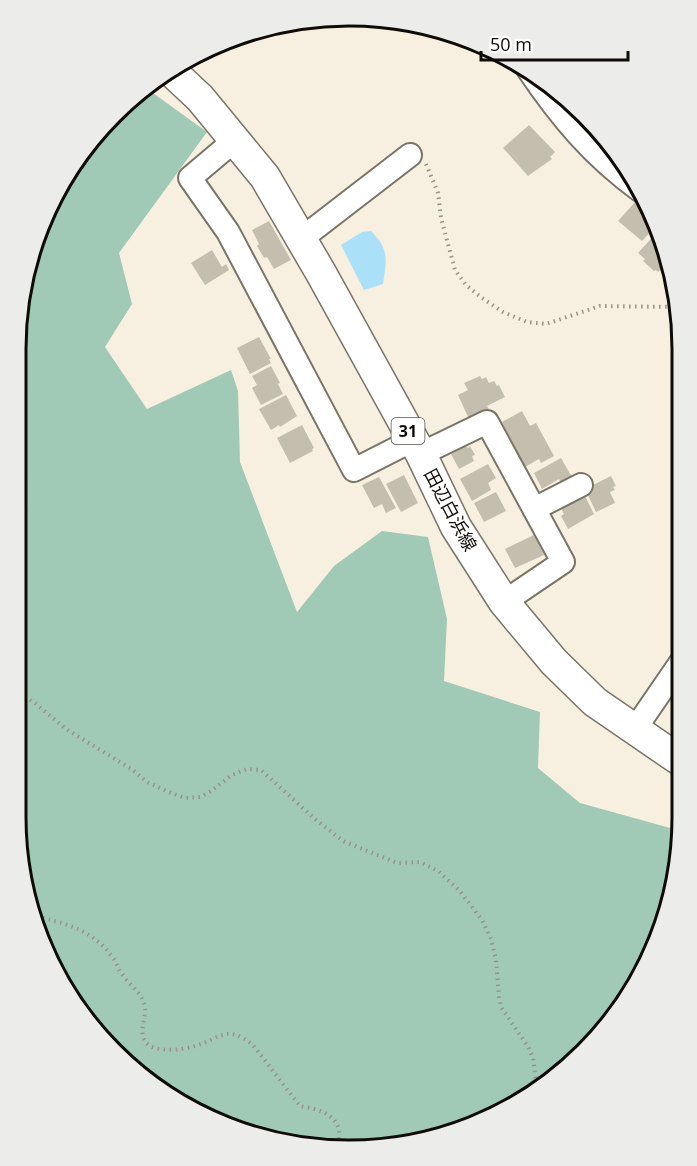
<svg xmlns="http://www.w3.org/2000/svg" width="697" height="1166" font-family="'Open Sans','Noto Sans JP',sans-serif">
  <rect width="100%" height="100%" fill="#f7f0e0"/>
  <path fill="#a1cab6" d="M146,88l61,44 -88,121 13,51 -27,43 42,62 84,-39 7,21 2,71 57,150 37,-46 48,-35 46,6 19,82 -3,62 96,31 -2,56 42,35 101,28v9l-17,85 -38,78 -74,79 -96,51 -107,18 -107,-18 -79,-38 -79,-75 -51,-96 -18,-107 1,-491 17,-85 38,-78z"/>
  <path fill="#aae1f8" d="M371,231c18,18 16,28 12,53l-19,6 -23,-45 21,-13z"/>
  <path fill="#c4beae" d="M529,125l26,27 -5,5 2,2 -24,17 -25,-28z
    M635,202l17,12 5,11 -15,16 -24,-20z
    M269,221l22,39 -17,9 -7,-12 -3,1 -7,-12 2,-2 -7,-14z
    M659,230l5,12 5,25 -6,7 -3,-4 -2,2 -2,-2 -2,1 -11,-10 2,-2 -7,-6z
    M212,250l10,17 4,-3 3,6 -24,15 -14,-22z
    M259,337l12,22h-2l2,4 -21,11 -13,-26z
    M271,366l9,17 -2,1 5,10 -22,11 -9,-17 5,-3 -5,-9z
    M480,376l2,3 4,-2 3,6 5,-2 3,5 2,-1 6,12 -18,9 2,3 -20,10 -11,-24 10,-5 -4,-7z
    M286,395l11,21 -17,11 -1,-2 -8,5 -12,-21z
    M522,411l8,15 6,-3 18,33 -13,7 -2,-4 -14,8 -23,-45z
    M302,425l12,23 -2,1 1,2 -23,12 -13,-25z
    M466,446l2,2 2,-2 5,9 -3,1 2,5 -15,8 -8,-15z
    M561,458l12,21 -11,6 -3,-6 -17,10 -8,-16z
    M488,464l8,14 -8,5 3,7 -19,11 -12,-22z
    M404,475l14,28 -17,9 -15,-28z
    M611,476l5,10 -3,1 2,3 -5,2 5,11 -19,9 -11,-23z
    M379,477l17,31 -10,5 -4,-9 -8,4 -12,-23z
    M496,492l10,19 -22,11 -10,-19z
    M583,492l11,22 -26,15 -7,-13 3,-2 -4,-7z
    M534,535l10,20 -29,13 -10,-19z"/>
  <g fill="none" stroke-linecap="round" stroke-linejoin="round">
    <g stroke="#7a7466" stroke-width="26">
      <path id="minor" d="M528,69c33,49 65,87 113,122
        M235,140l-45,38 38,54 126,238 59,-30
        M301,239l109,-84
        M421,454l66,-32 76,140 -59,40
        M534,509l47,-24
        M635,729l46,-67"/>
    </g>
    <g stroke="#7a7466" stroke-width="33">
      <path id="major" d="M169,69l31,29 65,79 56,96 100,181 35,73 48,75 50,60 41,40 86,59"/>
    </g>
    <path stroke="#989287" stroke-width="4" stroke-dasharray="1.5 4.5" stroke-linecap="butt" d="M426,164l12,29 3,25 14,52 11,15 16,13 21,14 24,10 19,2 54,-18 77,1
      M15,690l20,13 31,26 67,41 14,12 24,11 14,5 15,-1 11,-6 21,-16 15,-6 14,1 54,49 28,22 54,22 23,-1 18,9 21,19 23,30 9,19 5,21 3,37 2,10 26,38 6,13 4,32
      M31,915c33,8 62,14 82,43 4,5 5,12 9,16 8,12 21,19 23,34 1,12 -9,29 5,38 12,6 32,4 45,0 25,-7 31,-23 58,-1l47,61c15,3 35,6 39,24 1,5 -1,14 -2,19"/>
    <use href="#minor" stroke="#fff" stroke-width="22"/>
    <use href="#major" stroke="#fff" stroke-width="30"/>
  </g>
  <g text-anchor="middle" stroke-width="5" stroke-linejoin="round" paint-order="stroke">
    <rect fill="#fff" stroke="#575551" stroke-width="1.5" x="391.5" y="418" width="33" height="26" rx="4.5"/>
    <g font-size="16" font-weight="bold" fill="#0f0c07">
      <text x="408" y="437">31</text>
    </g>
    <g font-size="18" fill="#0f0c07" stroke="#fff">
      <text transform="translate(450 510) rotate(62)" y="6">田辺白浜線</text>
    </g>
  </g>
  <path d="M0 0H697V1166H0ZM349 26H349A323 323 0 0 1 672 349V817A323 323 0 0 1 349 1140H349A323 323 0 0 1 26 817V349A323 323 0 0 1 349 26Z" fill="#ececeb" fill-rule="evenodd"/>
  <path fill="none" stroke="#0f0c07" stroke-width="3" d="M349 26H349A323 323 0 0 1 672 349V817A323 323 0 0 1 349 1140H349A323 323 0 0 1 26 817V349A323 323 0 0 1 349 26Z"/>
  <path d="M481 51v9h147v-9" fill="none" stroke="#0f0c07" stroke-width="3"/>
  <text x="490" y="51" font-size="18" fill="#0f0c07" stroke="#ffffff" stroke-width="4.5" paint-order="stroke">50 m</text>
</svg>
